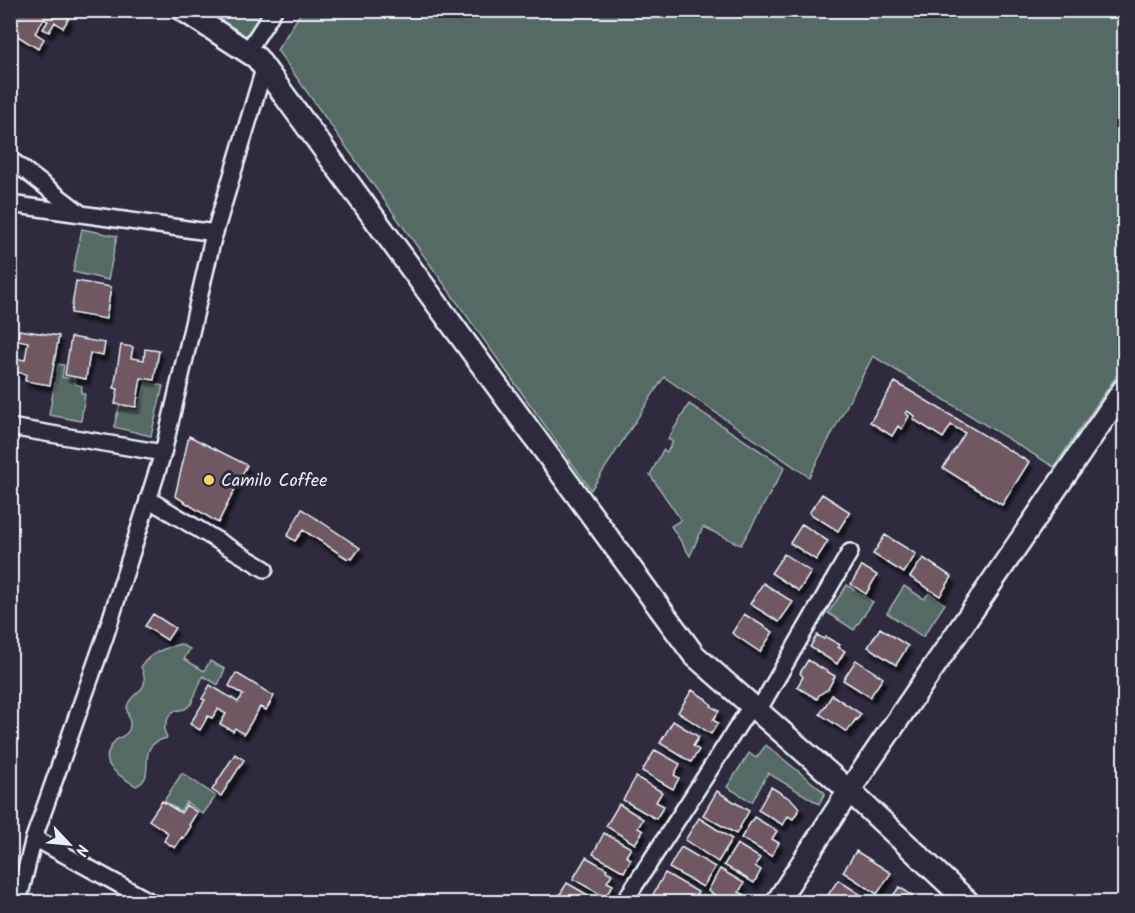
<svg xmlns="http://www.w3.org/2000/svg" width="1135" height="913" font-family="Kalam,sans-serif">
  <defs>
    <filter id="shadow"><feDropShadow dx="3.5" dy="6" stdDeviation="1.5" flood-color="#0009"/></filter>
  </defs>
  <rect width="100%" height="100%" fill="#2f2a3d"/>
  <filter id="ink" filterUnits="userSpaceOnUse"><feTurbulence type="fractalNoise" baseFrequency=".0167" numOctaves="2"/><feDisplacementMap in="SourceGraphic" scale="12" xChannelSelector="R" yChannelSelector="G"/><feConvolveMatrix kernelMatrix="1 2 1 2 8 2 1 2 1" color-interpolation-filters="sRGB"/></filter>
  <g filter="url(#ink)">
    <path fill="#566b65" stroke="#9faeae" stroke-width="1.5" d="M206,11h61l-18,27z
      M302,11h822v354l-70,102 -181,-111 -64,121 -145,-100 -73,113 -314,-440z
      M82,229l35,7 -9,44 -35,-8z
      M58,364l6,1 -2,12 13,2v5l7,2 -1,7 4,1 -4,27 -32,-6z
      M146,382l17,4 -12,50 -37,-9 5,-20 19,4z
      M689,404l96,63 -44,78 -38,-18 -13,29 -19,-30 10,-6 -31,-45 13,-25 4,2 6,-10 -5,-3z
      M847,585l26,17 -19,28 -26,-17z
      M904,586l20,13 5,-6 16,11 -22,33 -36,-24z
      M180,644l10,5 -6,10 20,12 6,-10 15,8 -7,16 -15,-9 -12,28 -6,5 -11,2 -6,7 -4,12 3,8c-36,8 -7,38 -31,48 -18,-12 -41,-21 -21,-45 4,-4 11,-5 14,-11 4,-9 -3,-14 -2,-23 4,-18 26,-13 14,-40 8,-14 24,-19 39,-23z
      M766,745l59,48 -6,11 -51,-31 -16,29 -25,-15 22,-34 7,5z
      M182,773l34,23 -13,18 -17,-12 -6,9 -16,-10z"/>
    <path fill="#6f5863" stroke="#e8f1f8" stroke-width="1.5" filter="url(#shadow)" d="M21,10h39l-1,2 10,6 -6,10 -8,-6 -6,10 -6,-3 5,-8 -4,-2 -9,14 9,6 -6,10 -28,-18v-4z
      M76,281l35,6 -5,32 -35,-6z
      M19,330l40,6 -9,49 -25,-4 1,-7 -16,-3 2,-13 13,2 3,-18 -10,-2z
      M71,337l34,6 -2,12 -13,-2 -4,26 -21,-4z
      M121,345l12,2 -2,11 13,2 1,-11 14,2 -5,29 -13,-2 -5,29 -21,-3 3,-15 -4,-1z
      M895,382l134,80 -27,43 -59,-37 22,-35 -14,-8 -8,13 -30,-19 2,-3 -8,-5 -2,2 4,3 -7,13 -4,-3 -6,10 -22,-14z
      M189,436l58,29 -29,58 -43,-27z
      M822,494l28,18 -12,19 -29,-18z
      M302,509l58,39 -8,11 -2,-2 -2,2 -45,-29 -8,11 -8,-5z
      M802,524l26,17 -12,19 -26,-17z
      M885,535l31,19 -12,19 -31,-19z
      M784,554l27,18 -12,19 -28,-18z
      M923,558l29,19 -12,19 -30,-19z
      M862,566l15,9 -11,19 -15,-10z
      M763,583l30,19 -14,20 -29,-18z
      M153,614l22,14 -8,12 -22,-14z
      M744,614l29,18 -13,20 -28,-19z
      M880,628l28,18 -12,19 -28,-18z
      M817,635l7,4 2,-2 14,8 -2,2 7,4 -8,13 -27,-17z
      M808,660l27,16 -7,13 -9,6 -2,4 -20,-12 6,-10 -3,-4z
      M856,660l27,18 -13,19 -27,-17z
      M236,673l38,23 -8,14 -6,-3 -16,27 -9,-6 -2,3 -13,-7 6,-10 -8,-5 -6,9 -4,-2 -8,14 -10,-6 15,-24 -3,-1 8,-14 28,17 5,-7 -14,-9z
      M692,690l14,9v1l6,5 -1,1 8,5 -6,9 5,3 -7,11 -33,-22z
      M832,695l29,19 -4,6 -1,-1 -9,13 -27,-18z
      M673,721l26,16 -6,9 6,4 -8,12 -31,-19z
      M655,750l25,14 -6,11 5,3 -6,11 -31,-18z
      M235,754l9,6 -23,36 -9,-6z
      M636,777l26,15 -6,10 8,4 -8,13 -33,-19z
      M771,787l21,13 8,8 -7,11 -5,-3 -5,9 -25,-15z
      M717,791l32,20 -13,23 -33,-19z
      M162,801l19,12 5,-8 11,7 -8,13 2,1 -7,12 -2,-1 -7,11 -11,-7 4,-8 -19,-13z
      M619,804l24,15 -5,9 5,3 -8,13 -29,-18z
      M754,817l23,14 -5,8 7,4 -8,13 -30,-18z
      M699,818l33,21 -14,23 -33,-22z
      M604,833l27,15 -5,8 5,3 -7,13 -31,-18z
      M737,844l23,14 -5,8 6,4 -7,13 -30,-18z
      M681,847l34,20 -12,20 -34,-19z
      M856,851l35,22 -14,21 -34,-22z
      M586,857l21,12 -1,2 6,3 -5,8 6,3 -8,12 -32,-18z
      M720,869l24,14 -5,9 6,3 -4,7h-14l-19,-11z
      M665,873l33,19 -6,10h-33l-8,-4z
      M838,880l34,22h-46l-2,-1z
      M567,883l21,12 -1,1 8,4 -1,2h-39z
      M899,887l24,15h-34z"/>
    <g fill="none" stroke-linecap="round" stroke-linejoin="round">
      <g stroke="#e8f1f8" stroke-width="20">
        <path id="street" d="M247,52l27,-42
          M10,159l70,54
          M10,204l205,29
          M10,427l153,26
          M148,499l117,70
          M758,711l92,-159
          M34,838l117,64
          M18,902l16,-64 71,-201 58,-184 49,-211 52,-173
          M624,902l127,-196"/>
      </g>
      <g stroke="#e8f1f8" stroke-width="26">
        <path id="secondary" d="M183,10l74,48 437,597 162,142 112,105
          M777,902l72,-111 275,-402"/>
      </g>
      <use href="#street" stroke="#2f2a3d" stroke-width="15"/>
      <use href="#secondary" stroke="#2f2a3d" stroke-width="21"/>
    </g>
  </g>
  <circle fill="#ffd166" stroke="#2f2a3d" stroke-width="2" cx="209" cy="480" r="6"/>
  <g text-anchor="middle" stroke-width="6" stroke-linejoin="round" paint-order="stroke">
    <g font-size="18" fill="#e8f1f8" stroke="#2f2a3d" text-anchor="start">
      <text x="221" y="486">Camilo Coffee</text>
    </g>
  </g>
  <rect width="1135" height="913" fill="none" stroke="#2f2a3d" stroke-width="36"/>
  <rect x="18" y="18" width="1099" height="877" fill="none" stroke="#e8f1f8" stroke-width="2" filter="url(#ink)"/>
  <g transform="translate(69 844) rotate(116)" stroke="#2f2a3d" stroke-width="4.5" paint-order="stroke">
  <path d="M0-4.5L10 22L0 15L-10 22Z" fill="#e8f1f8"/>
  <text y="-9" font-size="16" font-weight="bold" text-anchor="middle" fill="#e8f1f8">N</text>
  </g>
</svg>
